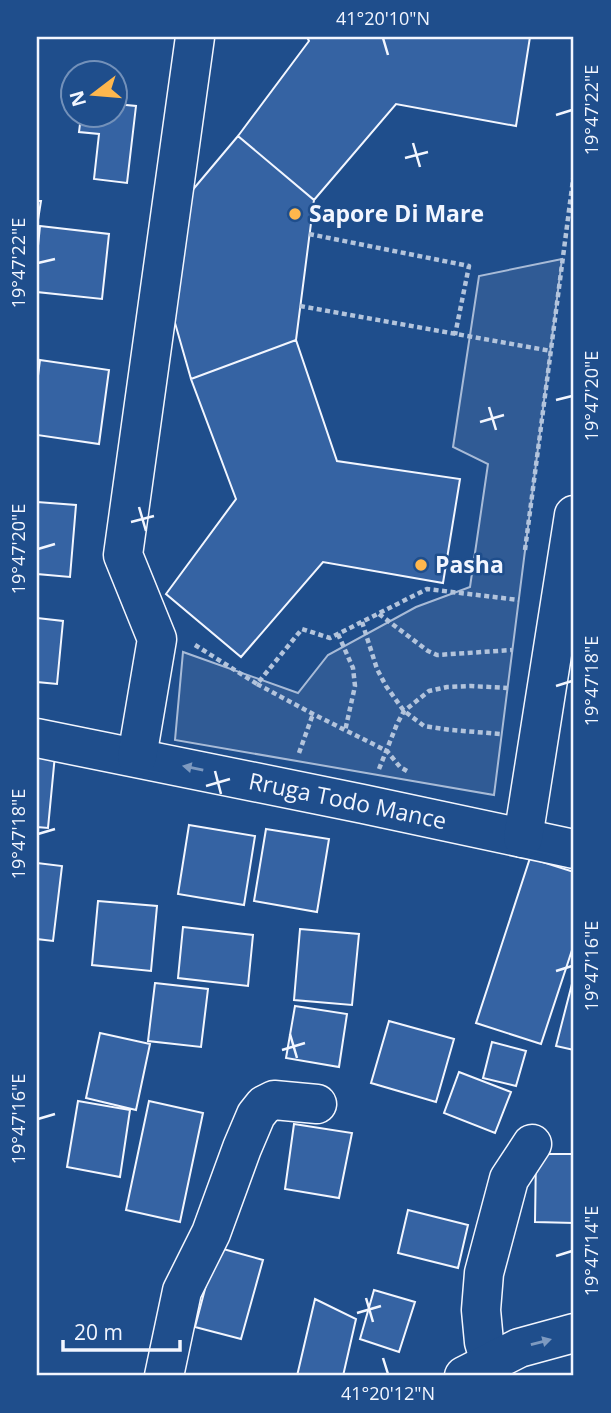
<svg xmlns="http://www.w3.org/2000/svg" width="611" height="1413" font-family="'Open Sans',sans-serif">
  <rect width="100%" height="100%" fill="#1f4e8c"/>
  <path fill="#305b95" stroke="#a8bbd7" stroke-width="2" d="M562,259l-68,536 -319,-55 8,-88 115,41 30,-38 88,-48 54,-20 18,-123 -35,-17 26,-171z"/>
  <path fill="#3563a3" stroke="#f2f6ff" stroke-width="2" d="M307,37h223l-14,89 -120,-22 -82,96 -76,-64 71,-95z
    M116,104l20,2 -9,77 -33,-4 5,-45 -20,-2 2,-16h35z
    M238,136l76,64 -18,140 -105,39 -22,-77 21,-109z
    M37,201h4l-4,25z
    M40,226l69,8 -7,65 -65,-7v-36z
    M296,340l41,121 123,18 -17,104 -120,-21 -82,95 -75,-63 70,-95 -45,-120z
    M40,360l69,10 -10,74 -62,-9v-51z
    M37,502l39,3 -6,72 -33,-3z
    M37,618l26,3 -6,63 -20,-2z
    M37,753l18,2 -7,73 -11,-1z
    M189,825l66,11 -11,69 -66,-11z
    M266,829l63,10 -12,73 -63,-11z
    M530,858l44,14v72l-33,100 -65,-21z
    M37,863l25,3 -9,75 -16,-2z
    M98,901l59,5 -6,65 -59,-6z
    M183,927l70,8 -5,51 -70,-8z
    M300,929l59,5 -7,71 -58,-5z
    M574,976v74l-18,-4z
    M155,983l53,6 -7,58 -53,-6z
    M295,1006l52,8 -8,53 -53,-9z
    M389,1021l65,18 -18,63 -65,-19z
    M100,1033l50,11 -14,66 -50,-12z
    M492,1042l34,9 -10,35 -33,-8z
    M459,1072l52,20 -16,41 -51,-20z
    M78,1101l52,9 -10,67 -53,-10z
    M149,1101l54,12 -23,109 -54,-12z
    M294,1124l58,9 -13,65 -54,-9z
    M536,1154h38v69l-39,-1z
    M408,1210l60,15 -10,43 -60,-15z
    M216,1247l47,13 -22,79 -46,-12z
    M374,1290l41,12 -16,50 -39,-13z
    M315,1299l41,20 -13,57h-46z"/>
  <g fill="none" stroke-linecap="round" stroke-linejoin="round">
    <g stroke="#f2f6ff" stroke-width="41">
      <g id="minor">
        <path id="s1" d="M37,738l326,66 211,45"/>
        <path d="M137,757l20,-118 -34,-84 72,-518"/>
        <path d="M523,838l51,-323"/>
        <path d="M490,1362l-6,-20 -3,-32 3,-37 25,-94 23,-35"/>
        <path d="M164,1376l18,-85 29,-58 31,-85 14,-33 8,-10 10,-5 43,4"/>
        <path d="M464,1376l55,-28 55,-15"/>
      </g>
    </g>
    <path stroke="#b3c4dc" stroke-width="4.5" stroke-dasharray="5 3.5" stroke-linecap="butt" d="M309,234l160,32 -14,69
      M300,306l251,45
      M525,550l49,-378
      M379,614l49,37 9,4 75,-5
      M362,622l15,47 9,17 18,25 20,15 27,4 50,4
      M338,634l15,34 2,18 -10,45
      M195,645l62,39 45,-55 28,9 97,-49 92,11
      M257,684l56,30 74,37 13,16 7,4
      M299,753l14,-39
      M379,769l18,-45 7,-13 25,-20 18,-4 24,-1 36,2"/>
    <use href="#minor" stroke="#1f4e8c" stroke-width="38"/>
  </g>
  <defs><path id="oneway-solid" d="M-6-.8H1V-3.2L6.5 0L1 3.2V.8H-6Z" transform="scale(1.75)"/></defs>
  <g fill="#7e9ac0">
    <use href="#oneway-solid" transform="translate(193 768) rotate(-168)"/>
    <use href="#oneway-solid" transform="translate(541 1342) rotate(-15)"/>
  </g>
  <path fill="none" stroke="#f2f6ff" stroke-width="2.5" d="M383,38l5,17M556,115l16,-5M413,143l7,24M405,158l23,-6M38,263l17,-4M556,400l16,-4M489,407l7,23M480,422l24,-7M139,507l7,24M131,522l23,-6M38,549l17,-5M556,686l16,-5M215,771l6,23M206,786l24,-7M38,834l17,-5M556,971l16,-5M290,1034l7,24M282,1050l23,-7M38,1119l17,-5M556,1256l16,-5M366,1298l7,24M357,1313l24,-7M383,1358l5,16"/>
  <g fill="#ffb74d" stroke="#1f4e8c" stroke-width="2.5">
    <circle cx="295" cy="214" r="7"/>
    <circle cx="421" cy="565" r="7"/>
  </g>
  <g text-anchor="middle" stroke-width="5" stroke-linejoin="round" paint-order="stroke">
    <g font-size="23" font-weight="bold" fill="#f2f6ff" stroke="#1f4e8c" text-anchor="start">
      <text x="309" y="222">Sapore Di Mare</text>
      <text x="435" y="573">Pasha</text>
    </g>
    <g font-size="23" fill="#f2f6ff" stroke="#1f4e8c">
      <text dy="8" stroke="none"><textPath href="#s1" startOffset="317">Rruga Todo Mance</textPath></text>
    </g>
  </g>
  <rect width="611" height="1413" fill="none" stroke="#1f4e8c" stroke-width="77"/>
  <g transform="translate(94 94) rotate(254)"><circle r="33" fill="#1f4e8c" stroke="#7391ba" stroke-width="2"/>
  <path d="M0-5L12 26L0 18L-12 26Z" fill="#ffb74d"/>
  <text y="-10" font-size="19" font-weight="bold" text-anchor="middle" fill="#f2f6ff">N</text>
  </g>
  <path d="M63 1340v10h117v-10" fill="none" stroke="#f2f6ff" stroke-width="3.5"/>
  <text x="74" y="1340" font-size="21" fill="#f2f6ff" stroke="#1f4e8c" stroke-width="5" paint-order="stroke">20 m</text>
  <rect x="38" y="38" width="534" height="1336" fill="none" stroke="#f2f6ff" stroke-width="2.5"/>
  <g font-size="18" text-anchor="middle" fill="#f2f6ff">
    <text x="383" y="25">41°20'10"N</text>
    <text transform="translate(592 110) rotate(-90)" y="6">19°47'22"E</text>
    <text transform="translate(19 263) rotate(-90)" y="6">19°47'22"E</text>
    <text transform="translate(592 396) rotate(-90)" y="6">19°47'20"E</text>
    <text transform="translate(19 549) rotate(-90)" y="6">19°47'20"E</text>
    <text transform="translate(592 681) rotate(-90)" y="6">19°47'18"E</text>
    <text transform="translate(19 834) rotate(-90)" y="6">19°47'18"E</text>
    <text transform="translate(592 966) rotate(-90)" y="6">19°47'16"E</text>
    <text transform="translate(19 1119) rotate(-90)" y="6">19°47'16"E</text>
    <text transform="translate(592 1251) rotate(-90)" y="6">19°47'14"E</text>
    <text x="388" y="1400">41°20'12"N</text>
  </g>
</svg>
